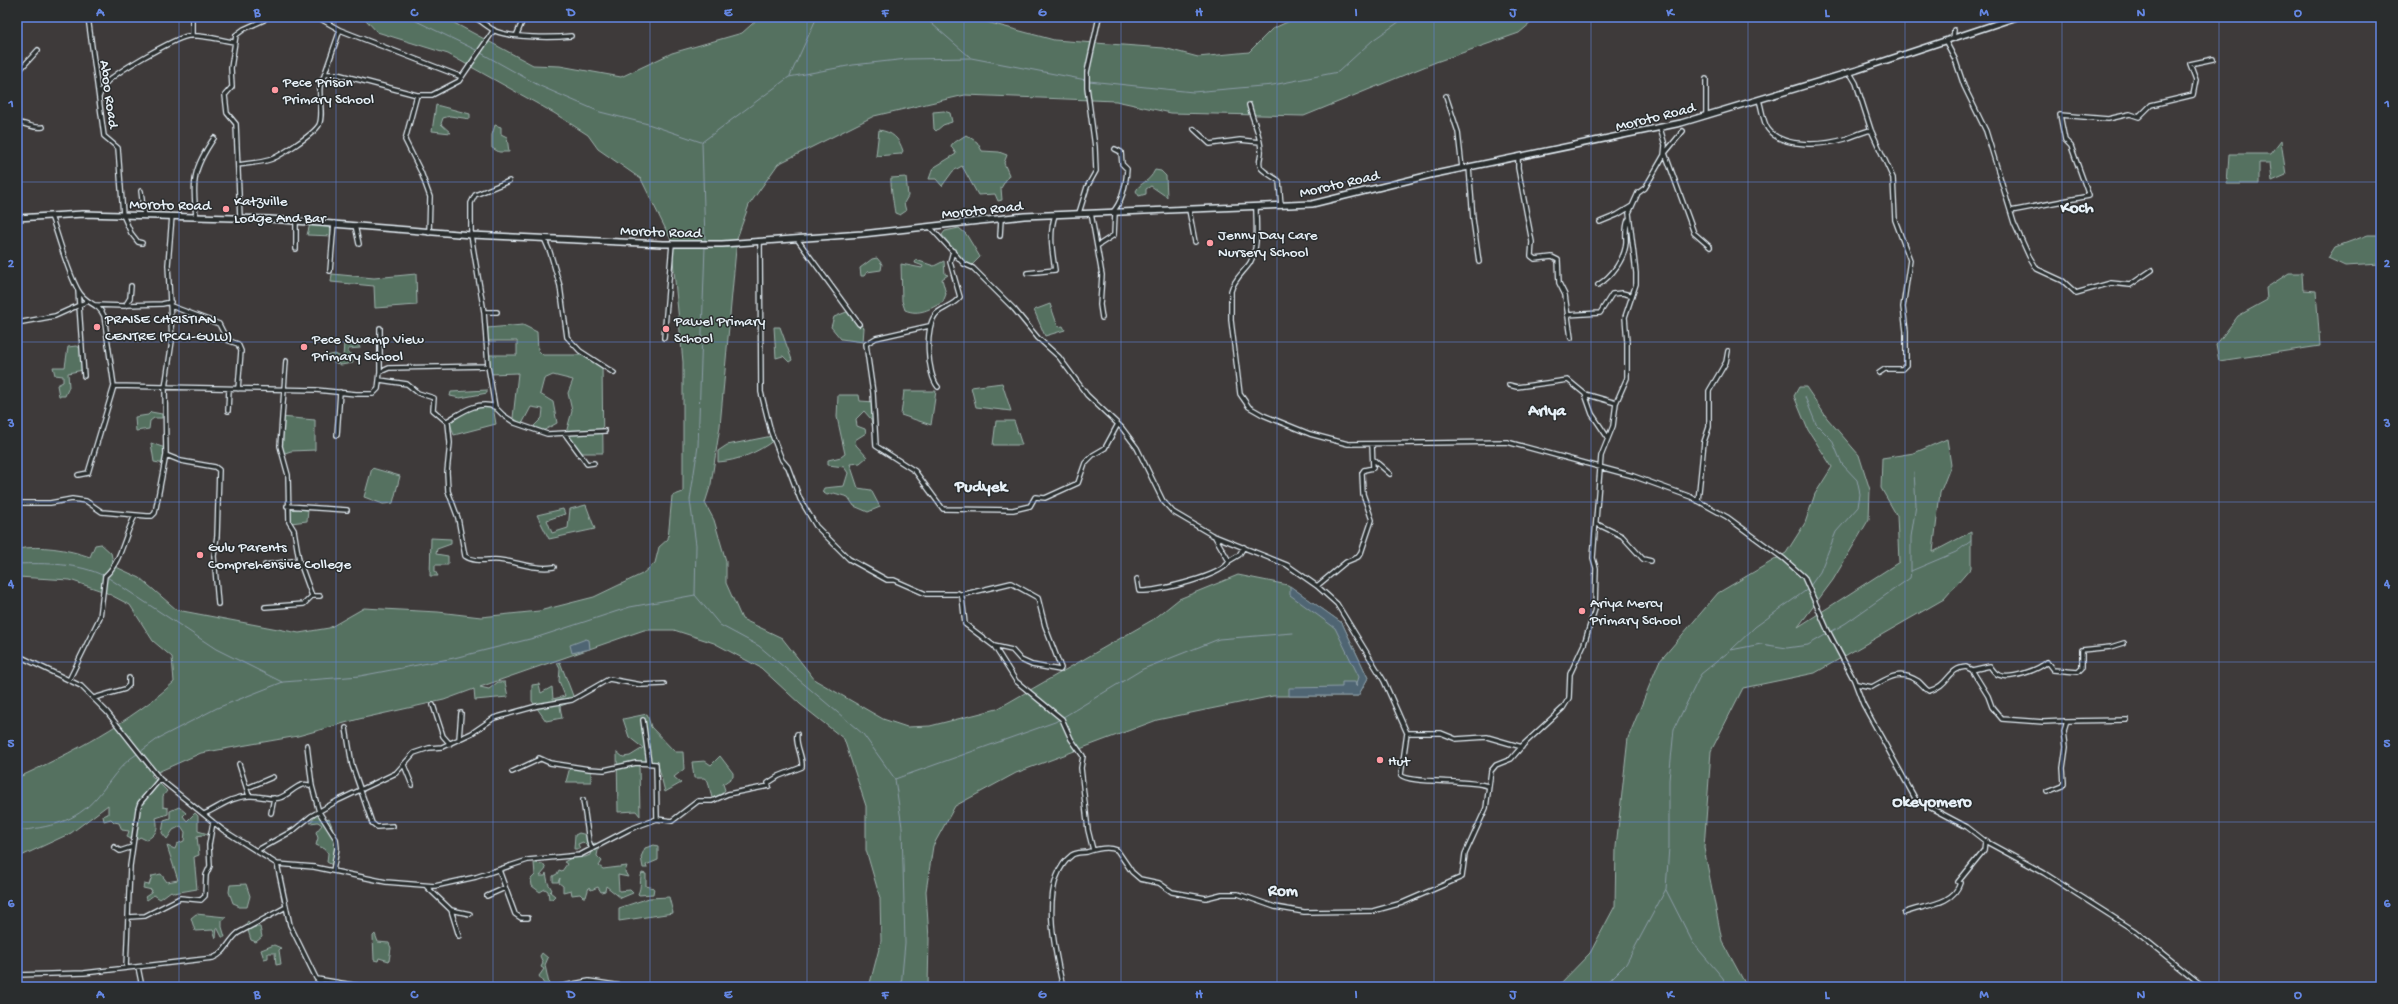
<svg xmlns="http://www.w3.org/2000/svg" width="2398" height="1004" font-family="'Gochi Hand',sans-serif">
  <rect width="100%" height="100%" fill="#3e3a3a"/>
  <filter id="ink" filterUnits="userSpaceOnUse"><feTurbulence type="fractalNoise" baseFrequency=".025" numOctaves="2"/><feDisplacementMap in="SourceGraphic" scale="8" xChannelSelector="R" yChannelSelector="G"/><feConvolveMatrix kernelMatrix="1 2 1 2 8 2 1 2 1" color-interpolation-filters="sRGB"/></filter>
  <g filter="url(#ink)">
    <path fill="#557160" stroke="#9eb1ac" d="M354,17h89l90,48 27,1 61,11 51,-24 70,-20 18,-16h217l6,4 71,19 110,8 34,9 51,-5 23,-23 26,-12h240l-19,16 -83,29 -132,54 -133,-3 -55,-12 -151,-6 -91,21 -96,48 -29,41 -12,33 -17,188 -9,58 -6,19 9,17 12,41v22l16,36 40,19 33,42 68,39 24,8 23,-1 67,-17 157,-90 25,-20 59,-24 50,10 54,38 26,55 -10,18h-85l-116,24 -141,53 -61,33 -22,40 -7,45 3,48 -1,48h-59l12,-46 -1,-43 -14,-48v-44l-22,-67 -44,-35 -39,-36 -47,-25 -40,-13h-30l-164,57 9,2 9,-7h7l3,15 -33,3 -1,-11 -30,11 -85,19 -61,17 -97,17 -50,22 16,16 -4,5v11l5,1v6l-12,4c3,11 0,17 -10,22l-6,-3 -5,4 -8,-4 2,-6 -7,-1 -3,-7 -5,-1 -3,-3 -7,2 -1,-5 5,-2v-9l-37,28 -54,25v-80c53,-24 115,-57 157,-96l-2,-25 -19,-16 -23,-36 -25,-13 -35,-12 -53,-3v-28c24,-4 50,0 73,8l5,-12 6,-1 10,9 3,13 26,12 37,32 122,23 30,-5 35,-20 74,4 43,5 58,-6 55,-14 48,-23 13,-11 4,-16 9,-8 4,-43 11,-4v-130l-12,-122 -30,-61 -43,-30 -10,-14 -34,-22 -106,-59 -71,-22 -11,-12z
      M436,105l34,9v5l-20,-3 -7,2 -2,6 10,9 -19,-2z
      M944,111l6,2 2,9 -9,3 -7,6 -2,-2 -1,-17z
      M495,125l6,2v7l6,3 2,15h-10l-7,-4v-13z
      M879,130c13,2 20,8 24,21l-2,3 -25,2z
      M966,135l11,7 5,9 17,1 8,3 -3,8 5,12 -8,13 1,12 -4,1 -3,-7 -17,1 -16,-29 -9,5 -11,15 -6,-7h-7l4,-11 23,-14 -5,-8 1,-2z
      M2281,141l5,34 -14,6 -2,-18h-11v21h-32l2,-30h42z
      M1155,170l6,1 5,5 1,21 -16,-11 -5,3v5l-7,2 -3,-5c5,-10 12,-7 19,-21z
      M906,177l2,19 -4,7 2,8 -6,4 -5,-2c-1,-5 -5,-32 -4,-35z
      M310,224l19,1 4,11 -26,-1z
      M959,228l7,6 14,23 -9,9 -6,-3 -23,-28 3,-4z
      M2368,235h13v29l-36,2 -17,-8 7,-11z
      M877,258l5,6 -1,6 -14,2 -3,4h-3l-1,-8 12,-9z
      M916,260l18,6 10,-5 1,13 3,1 -6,4 4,15 -3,8c-13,7 -24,14 -38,8l-3,-9 -1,-37 21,4 1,-2 -8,-3z
      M2289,273h13l1,17 13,1 4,55 -101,15 -3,-16 22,-29 29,-16 -1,-12z
      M332,274l42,4 42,-4 1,31 -42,3 -1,-22 -43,-4z
      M1050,304l8,23 5,-1 2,4 -20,6 -11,-26z
      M849,311l15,17 -1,14 -22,-3 -10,-12 3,-10z
      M523,325l14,7 1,18 5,5h42l17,9 1,89h-23l-14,-20 6,-22 -4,-18 5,-13 -20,-5 -9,4 -4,15 13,8 4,21 -16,9 -7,-6 8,-8 1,-9 -12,-2 -9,17 -9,-6 5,-45 -28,1 -2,-19h29v-14h-30v-13z
      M774,327h6l12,33 -3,2 -6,-6 -7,2z
      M344,341l14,3 2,4 -12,1v4l4,1 1,9 -12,2 -14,-6 -1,-3 9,-2 8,4z
      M76,346l7,3v21l-15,3 1,14 -4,9h-6l-2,-11 6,-3v-6l-8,-1 -2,-8h12l3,-20z
      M1002,383l9,28 -35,-4 -5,-20z
      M1799,387h7l21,31 32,37 11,35 -1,29 -36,61 -35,47 101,-65 -2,-46 -16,-28 1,-30 32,-5 33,-14 4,26 -11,28 -7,59 38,-20v36l-27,31 -129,74 -72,15 -32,63 -7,97 18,93 25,46h-190l33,-34 25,-47 1,-59 12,-109 31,-76 59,-69 68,-40 19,-30 10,-29 17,-27 -24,-37 -14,-34z
      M487,390v3l-27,5 -10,-2 1,-4z
      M904,391h32l-5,34 -30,-10z
      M838,395h21l1,6 15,1 -2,27 -2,-10 -7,-8 -8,8 1,7 8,3 1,4 -11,7 1,5 11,12 -7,6 -10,1 8,24 13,2 9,17 -12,5 -14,-6 -6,-9 -14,-4 -7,2 -5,-3 2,-4 20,-2 4,-13 -4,-6 -16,-2v-5l13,-3 4,-3 -8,-37z
      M478,405l15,2 3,17 -42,11 -5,-14z
      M151,412l11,2v4h-8l-4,3 -1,8 -13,2 -1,-14 13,-2z
      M281,417l34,3v30l-24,1 -9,3z
      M996,421h18l8,24h-29z
      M772,436l2,4c-15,12 -37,21 -56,22v-11l9,-6z
      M151,443l14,5v16l-11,-2z
      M372,468l28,8 -7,27 -10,1 -19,-7z
      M586,505l9,24 -46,10 -12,-24 26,-6 2,5 -18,6 5,13 16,-5 2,-19z
      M290,508l18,2 -1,11 -16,2z
      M431,538l20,1v5l-14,5 -1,5 12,2v9h-13v6l3,5h-8z
      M560,662l15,39 -15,5 2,12 -16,3 -14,-20v-16l7,-1 2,9 11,-6 1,12 12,-3 -6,-15 1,-12 -3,-6z
      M647,714l4,13 24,25h8l1,17 -10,8 7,6 -16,9 -6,-24 -5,-7 -15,4 1,51 -4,-5 -18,1 -1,-60 6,5 7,-1 13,-8 -14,-11 -6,-18z
      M720,756l13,17v4l-10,7 2,6 -4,5 -9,3 -4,-17 -4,-3h-10l-2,-16 13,-1 6,4z
      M570,767l21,3v12h-25z
      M179,807l7,6 -3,3 4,5 8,-8 3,3v15l10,3 -11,2 2,19 -5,2 3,32 -23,4 -3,-2 -11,8 -6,-4 -7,5 -2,-3 6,-4 1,-3 -9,-2 1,-4 5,1 3,-9 9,-2 6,8 11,-2 -11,-34 8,3 2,-5 7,-3 1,-9 -4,-6 -8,4 -6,9 -5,-6 2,-13 6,-2v-7z
      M318,813l8,7 3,-1 4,10 -2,4 5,8 -4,24 -5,-3 1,-9 -3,-4 -9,-4 2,-7 -2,-6 6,-7 -4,-3 -8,1z
      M579,833l8,2 5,9 3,-1 4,2 -2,11 5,5 -3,5 4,3 24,-3 -2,6 3,5 -10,-2 1,16 11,-1 3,3 -12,5 -15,-12 -1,5 -4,1 -3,-5 -7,3 -2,-3 -3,10h-3l-3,-3 -8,1 -1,-5 -8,2v-6l-4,-3 1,-5 -2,4h-5v-6l4,-2 2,-4 3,1 5,-7 -3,-2 11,-6 10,1 5,-2 1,-5 -8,-8 -5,2 2,5h-6l1,-14z
      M654,845l4,1v14l-12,5 1,3h-4l-2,-11 4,-9z
      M534,863l9,1 3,5 -6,7h5l1,-3 2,10 4,7 -2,2 5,4 -3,3h-3l-1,-8 -3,-2 -5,3 -8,-6 -1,-7 4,-4z
      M642,873l4,1v12l8,2 -1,6 -14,1 -1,-1c4,-8 1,-14 4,-21z
      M246,884l4,12 -3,11h-9v-2l-5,-2 -4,-11 1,-7z
      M669,897l4,16 -54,8v-13l30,-10z
      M196,914l30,3 -4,3v7l3,10h-3l-5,-10 -1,11 -3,-8 -18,1 -4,-13z
      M248,921l6,6h6l2,10 -6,5 -5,-2 -5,-16z
      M375,934l3,8 11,1 2,5 -2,13 -10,-3 -1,3 -4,-1 -1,-24z
      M274,945l7,3 -2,2 2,14 -5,1 -1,-12h-7v5l-4,1 -3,-9z
      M542,953l6,5 -3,7 4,19h-5l-5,-8 5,-7 -3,-2 2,-4 -3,-7z"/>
    <path fill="#4f6573" stroke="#8c9da8" d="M1290,586l52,37 26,55 -10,18h-69v-8l53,-1v-5h13l1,4 3,-9 -24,-49 -45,-33z
      M586,639l3,1 1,9 -18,4 -2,-8z"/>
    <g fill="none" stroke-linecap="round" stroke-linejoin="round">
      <path stroke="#8c9da8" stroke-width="1" d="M408,17l70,34
        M924,17l46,40
        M481,53l59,33 60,26 48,12 53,18
        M790,76l27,-59
        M1089,81l104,11 80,-7 65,-13 35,-32 33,-23
        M702,142l87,-65 64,-12 54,-6 64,-1 115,22
        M702,143l3,97
        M705,247l-7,199 -8,54 6,45 -1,50 25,30 39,21 104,88 32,45 7,48 3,116 -4,44
        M1805,397l11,27 16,16 10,24 15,16 3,14 -2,13 -22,25 -16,40 -10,14
        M17,564c28,-1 62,-1 87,12
        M1911,571v-34l5,-32 -2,-33
        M107,577l109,72 66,33
        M1731,650l24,-23 53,-38
        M140,752l19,-14 58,-30 66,-26 77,-6 94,-18 84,-21 92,-30 65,-12
        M895,779l160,-57 88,-53 76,-30 74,-6
        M17,831c32,-4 58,-8 80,-34 14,-16 22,-32 40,-43
        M1666,890l27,53 30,35 3,9
        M1603,987l23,-23 40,-75 3,-42v-67l5,-51 27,-55 30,-24 30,-6 26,4 21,-3 38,-22 64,-45 1,-7 45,-19 15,-11"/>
      <g stroke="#e8f1f8" stroke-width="6">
        <path id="minor" d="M88,17l16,119 14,12 5,67 8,18 7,9 4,1
          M317,17l23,13 -16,46
          M474,17c7,4 14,10 21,14 16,7 58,7 76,5
          M340,30l122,47
          M517,34l7,-17
          M192,36v-17
          M1953,39l1,-9
          M1946,42l9,17 9,27 22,45 28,92 15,33 8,13 26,12 13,12 35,-10 19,2 22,-15
          M17,73l21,-23
          M1850,73l6,10 15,47 22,48 2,42 15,40 -7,47 3,24v34l-4,4h-17l-6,4
          M1446,96l12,36 4,36
          M99,97c2,-5 3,-10 7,-14 10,-11 67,-44 82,-47 13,-2 32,4 46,6
          M1759,100c3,9 4,22 9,29 14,20 57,16 77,10 9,-3 17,-7 26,-9
          M1249,105c4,16 11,28 12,45 1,6 -4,12 0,18 4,5 13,9 18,13l2,25
          M1706,116v-37
          M17,123c10,0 16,6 26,4
          M1194,129l16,15 30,-4 20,2
          M1683,131l-18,22 29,80 16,14
          M1518,156v12l14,74 -1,14 4,3 17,-2 6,3 1,23 6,12 6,43
          M238,165c10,-2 21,-2 31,-5 10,-3 45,-26 50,-35 7,-14 -7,-41 8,-51h10l80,21
          M1469,167l4,52 6,43
          M141,191l3,25
          M1256,208c0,18 3,39 -6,55 -7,10 -16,16 -19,28v29l9,74 9,13 14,8 47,19 38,10 159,-2 126,34 58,21 36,20 57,42 20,18 23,52 27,51 9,24 53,96 51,27 18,14 59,32 91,58 69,56
          M1189,210l6,32
          M2011,211l78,-15 -18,-50 -6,-6 -5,-25 48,4 22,-5 9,3 12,-12 42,-10 3,-15 -6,-16 23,-5
          M1079,213l8,-26 9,-16 -1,-24 -8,-60v-15l12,-55
          M1091,213l11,62 -2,30 2,13
          M1112,213c11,-12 14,-28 15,-44l-5,-5 -1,-12 -6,-3
          M51,216c9,24 15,52 27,74 8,15 20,12 26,26l10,70 -26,87 -10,2
          M196,217c-3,-37 -4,-47 18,-79
          M240,218l-4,-94 -9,-11 -2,-18 7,-8 -1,-19 5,-33 8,-6 20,-9 1,-3
          M1600,222l17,-7 15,-9
          M355,225l4,19
          M930,227l34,37 9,4 41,41 24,29 21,19 28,38 35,33 15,20 26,53 10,11 39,23 75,30 30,21 20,18 47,77 23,52 -6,42c7,9 69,4 87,11
          M429,233l1,-36 -9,-25 -16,-32 12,-45h15l27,-14 35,-51
          M1000,236l1,-17
          M544,238l6,14 10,34 7,51 13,14 34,22
          M797,239l62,85
          M760,242l1,150 10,40 11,28 6,7 12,32 16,27 33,33 38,21h7l32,14h39l46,-11 27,15 7,28 16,42 -1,2 -28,-5 -11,-5 -9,-10 -18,-4
          M1097,246l17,-11 1,-22
          M296,249v-28
          M330,271l4,-48
          M1027,273l28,-3c-3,-19 -6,-37 0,-55
          M1598,285c14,-9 27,-26 28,-43 0,-9 -1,-14 2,-22
          M78,291l6,85
          M95,305l30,1 5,-8 1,-12
          M127,305l35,-1 9,-2
          M171,306l48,18 8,16 11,4 3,7 -3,38
          M484,312h13
          M1567,315l33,-2 12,-19 10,-1 8,2
          M17,323l38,-7 31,-14
          M929,326l-53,12 -10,6 7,49 3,53 39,25 28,38 70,1 17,-4 5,-9 10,1 33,-15 7,-20 8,-8 12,-7 13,-24
          M664,338l8,-94
          M488,366l7,41 8,8 12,8 32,11 58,-3
          M380,372v-44
          M380,380l27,4 11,9 16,5 -1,12 15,13 2,20 -3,29 1,19 10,27 7,38c10,7 23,3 34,4 19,2 36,10 55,7
          M1509,385l8,2 51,-7 17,14 31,9
          M114,386l202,4 40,4h17l5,-5 2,-17 9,-4 99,-2 -4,-54 -13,-77v-32l4,-8 34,-14
          M938,387c-11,-12 -14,-62 -1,-74 7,-6 17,-8 23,-16l-10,-35 3,-11
          M1585,394l7,20 16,24
          M228,411l1,-22
          M447,421c14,-8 30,-21 48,-14
          M565,434l22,30 7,-1
          M337,435l3,-43
          M166,455l15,6 34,6 4,3 -2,66 -3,20 4,48
          M1374,460l16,14
          M1698,501l6,-59 5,-15v-36l17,-29 2,-11
          M17,503h33l22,-4 14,2 16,11 45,4h5l3,-3 11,-58 -1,-67 7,-47 -4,-76 4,-49
          M287,506l60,4
          M1597,524l25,12 21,23 8,2
          M1229,561l10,-6 5,-8
          M265,565l34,-5
          M1137,579l2,12h5c16,-1 80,-15 85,-30l-14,-24
          M1317,586l29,-24 12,-5 3,-4 11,-33 -9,-26 -1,-21 2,-3 9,-2 -1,-24
          M958,593l4,4 3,27 29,22 22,35 46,38 9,20 12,17 -2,12 7,62 5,20
          M312,596h8
          M265,607l39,-3 8,-8 -13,-36 -5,-30 -5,-8 -1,-47 -8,-29 6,-85
          M17,655l64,31 26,26 53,67 63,51 54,34 37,3 72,15 49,4 41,-9 52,-17 52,-5 50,-26 27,-10 15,2 26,-20h14l16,-7 41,-8 -1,-3 11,-7 23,-9c1,-12 -7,-21 -5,-33
          M1972,670l16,26 4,11 10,12 41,3 24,-1 -3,10 2,16 -3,21 1,15 -2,3 -15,6
          M69,680l31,-63 5,-41c17,-15 19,-41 30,-60
          M1857,684l15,3c16,-9 27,-18 46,-6 4,3 7,8 11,10 20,-5 19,-23 37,-24l6,3 18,-4c2,3 5,8 9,9 11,5 39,-5 48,-13l6,8 25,2 4,-4v-18l29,-3 13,-4
          M94,698l31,-9 4,-4v-7
          M433,705l10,31 7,8
          M643,720l6,43
          M2067,721l60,-1
          M346,728l6,37 20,58 5,4 16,-1
          M1407,733h34l15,6 31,-2 35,10
          M459,739l2,-26
          M307,745l5,41 7,26 17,27 1,9 -4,23
          M539,758l11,5 39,6 15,1 32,-7 20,1 1,55
          M239,764l10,32
          M404,765l8,20
          M512,772l28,-13
          M247,788l26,-11
          M583,800l6,41 3,8
          M271,813l3,-15
          M204,814c16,-7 26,-17 45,-18 10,-1 21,4 30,2 13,-4 19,-18 33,-12
          M114,847l6,4 12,-4
          M256,851l38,-21 17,-14 26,-15 59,-28 18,-20 15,-5 13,-1 30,-14 22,-15 43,-12 35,-6 37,-21 33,6 22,-1
          M277,864l13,61 26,53 8,9
          M499,870l16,44 6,4h7
          M427,887l24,23 8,26
          M487,896l18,-8
          M451,910l19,4
          M1904,913c18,-8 49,-7 56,-30l-2,-1 26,-32 1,-9
          M129,917l16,-1 35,-18 21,2 4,-4 1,-21 4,-9 -1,-21 4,-23
          M138,967l4,20
          M126,968l4,-102 8,-57 2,-6 20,-24
          M17,975l67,-2 129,-15c13,-5 15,-17 25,-25l48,-26
          M317,979l48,8
          M558,987l31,-6 39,6
          M1063,987c-8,-34 -25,-106 9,-132 5,-3 10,-2 15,-3 9,-3 21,-6 30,-2l15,22 8,7 19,4 13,9 34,6 16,-4h16l37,13 29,5 69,-1 29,-8 60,-26 3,-23 21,-46 5,-37 5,-6 15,-6 13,-15 39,-36 6,-10 1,-24 14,-30 11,-35 1,-41 -3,-10 8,-102 12,-30 3,-23 11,-25v-36l-2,-25 11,-33v-11l-7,-60 9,-20 7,-5 19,-33 1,-10 -5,-17"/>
      </g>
      <g stroke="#e8f1f8" stroke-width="8">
        <path id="secondary" d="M17,218l66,-4 187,5 201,16 192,9h59l140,-10 162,-18 288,-12 118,-29 251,-52 176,-53 160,-53"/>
      </g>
      <use href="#minor" stroke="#2a2d2e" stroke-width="3.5"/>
      <use href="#secondary" stroke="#2a2d2e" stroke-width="5"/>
    </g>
  </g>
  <path fill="none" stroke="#6487e3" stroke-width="1" stroke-opacity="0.55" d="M179,17v970M336,17v970M493,17v970M650,17v970M807,17v970M964,17v970M1121,17v970M1277,17v970M1434,17v970M1591,17v970M1748,17v970M1905,17v970M2062,17v970M2219,17v970M17,182h2364M17,342h2364M17,502h2364M17,662h2364M17,822h2364"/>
  <g fill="#ff9aa2" stroke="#2a2d2e" stroke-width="1.5">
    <circle cx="275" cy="90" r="4"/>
    <circle cx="226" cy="209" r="4"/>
    <circle cx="1210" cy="243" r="4"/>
    <circle cx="97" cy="327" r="4"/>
    <circle cx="666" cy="329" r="4"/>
    <circle cx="304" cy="347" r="4"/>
    <circle cx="200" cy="555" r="4"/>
    <circle cx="1582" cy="611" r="4"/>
    <circle cx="1380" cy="760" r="4"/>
  </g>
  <g text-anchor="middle" stroke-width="3" stroke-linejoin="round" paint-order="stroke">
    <g font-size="15" fill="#e8f1f8" stroke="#2a2d2e" text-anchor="start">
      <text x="283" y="86">Pece Prison<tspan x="283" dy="17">Primary School</tspan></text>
      <text x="234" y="205">Katzville<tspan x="234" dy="17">Lodge And Bar</tspan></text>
      <text x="1218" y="239">Jenny Day Care<tspan x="1218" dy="17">Nursery School</tspan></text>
      <text x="105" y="323">PRAISE CHRISTIAN<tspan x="105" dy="17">CENTRE (PCCI-GULU)</tspan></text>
      <text x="674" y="325">Pawel Primary<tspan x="674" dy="17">School</tspan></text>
      <text x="312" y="343">Pece Swamp View<tspan x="312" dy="17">Primary School</tspan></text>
      <text x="208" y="551">Gulu Parents<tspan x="208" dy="17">Comprehensive College</tspan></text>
      <text x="1590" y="607">Ariya Mercy<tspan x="1590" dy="17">Primary School</tspan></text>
      <text x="1388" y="765">Hut</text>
    </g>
    <g font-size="15" fill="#e8f1f8" stroke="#2a2d2e">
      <text transform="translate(110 94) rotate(82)" y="5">Aboo Road</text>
      <text transform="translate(1655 116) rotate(-14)" y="5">Moroto Road</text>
      <text transform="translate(1339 183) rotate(-13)" y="5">Moroto Road</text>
      <text transform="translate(170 204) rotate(1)" y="5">Moroto Road</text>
      <text transform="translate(982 209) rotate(-6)" y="5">Moroto Road</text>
      <text transform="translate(661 231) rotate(2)" y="5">Moroto Road</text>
    </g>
    <g font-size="17" font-weight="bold" fill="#e8f1f8" stroke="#2a2d2e">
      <text x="2077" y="212">Koch</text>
      <text x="1547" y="415">Arlya</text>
      <text x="981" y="491">Pudyek</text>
      <text x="1932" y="806">Okeyomero</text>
      <text x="1283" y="895">Rom</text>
    </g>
  </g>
  <rect width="2398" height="1004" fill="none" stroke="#2a2d2e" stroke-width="44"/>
  <rect x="22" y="22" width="2354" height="960" fill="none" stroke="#6487e3" stroke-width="1.5"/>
  <g font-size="13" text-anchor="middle" font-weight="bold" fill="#6487e3">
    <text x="100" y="16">A</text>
    <text x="257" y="16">B</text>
    <text x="414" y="16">C</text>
    <text x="571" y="16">D</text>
    <text x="728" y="16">E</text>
    <text x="885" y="16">F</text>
    <text x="1042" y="16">G</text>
    <text x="1199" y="16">H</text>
    <text x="1356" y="16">I</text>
    <text x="1513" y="16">J</text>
    <text x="1670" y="16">K</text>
    <text x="1827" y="16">L</text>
    <text x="1984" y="16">M</text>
    <text x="2141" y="16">N</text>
    <text x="2298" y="16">O</text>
    <text x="11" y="107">1</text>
    <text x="2387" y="107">1</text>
    <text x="11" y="267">2</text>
    <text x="2387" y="267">2</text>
    <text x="11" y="427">3</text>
    <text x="2387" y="427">3</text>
    <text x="11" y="587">4</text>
    <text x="2387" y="587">4</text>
    <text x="11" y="747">5</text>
    <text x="2387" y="747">5</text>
    <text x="11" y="907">6</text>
    <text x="2387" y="907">6</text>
    <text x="100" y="998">A</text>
    <text x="257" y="998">B</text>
    <text x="414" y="998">C</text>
    <text x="571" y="998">D</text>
    <text x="728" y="998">E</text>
    <text x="885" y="998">F</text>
    <text x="1042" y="998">G</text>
    <text x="1199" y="998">H</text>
    <text x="1356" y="998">I</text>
    <text x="1513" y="998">J</text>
    <text x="1670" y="998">K</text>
    <text x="1827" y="998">L</text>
    <text x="1984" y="998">M</text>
    <text x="2141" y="998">N</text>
    <text x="2298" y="998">O</text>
  </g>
</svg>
